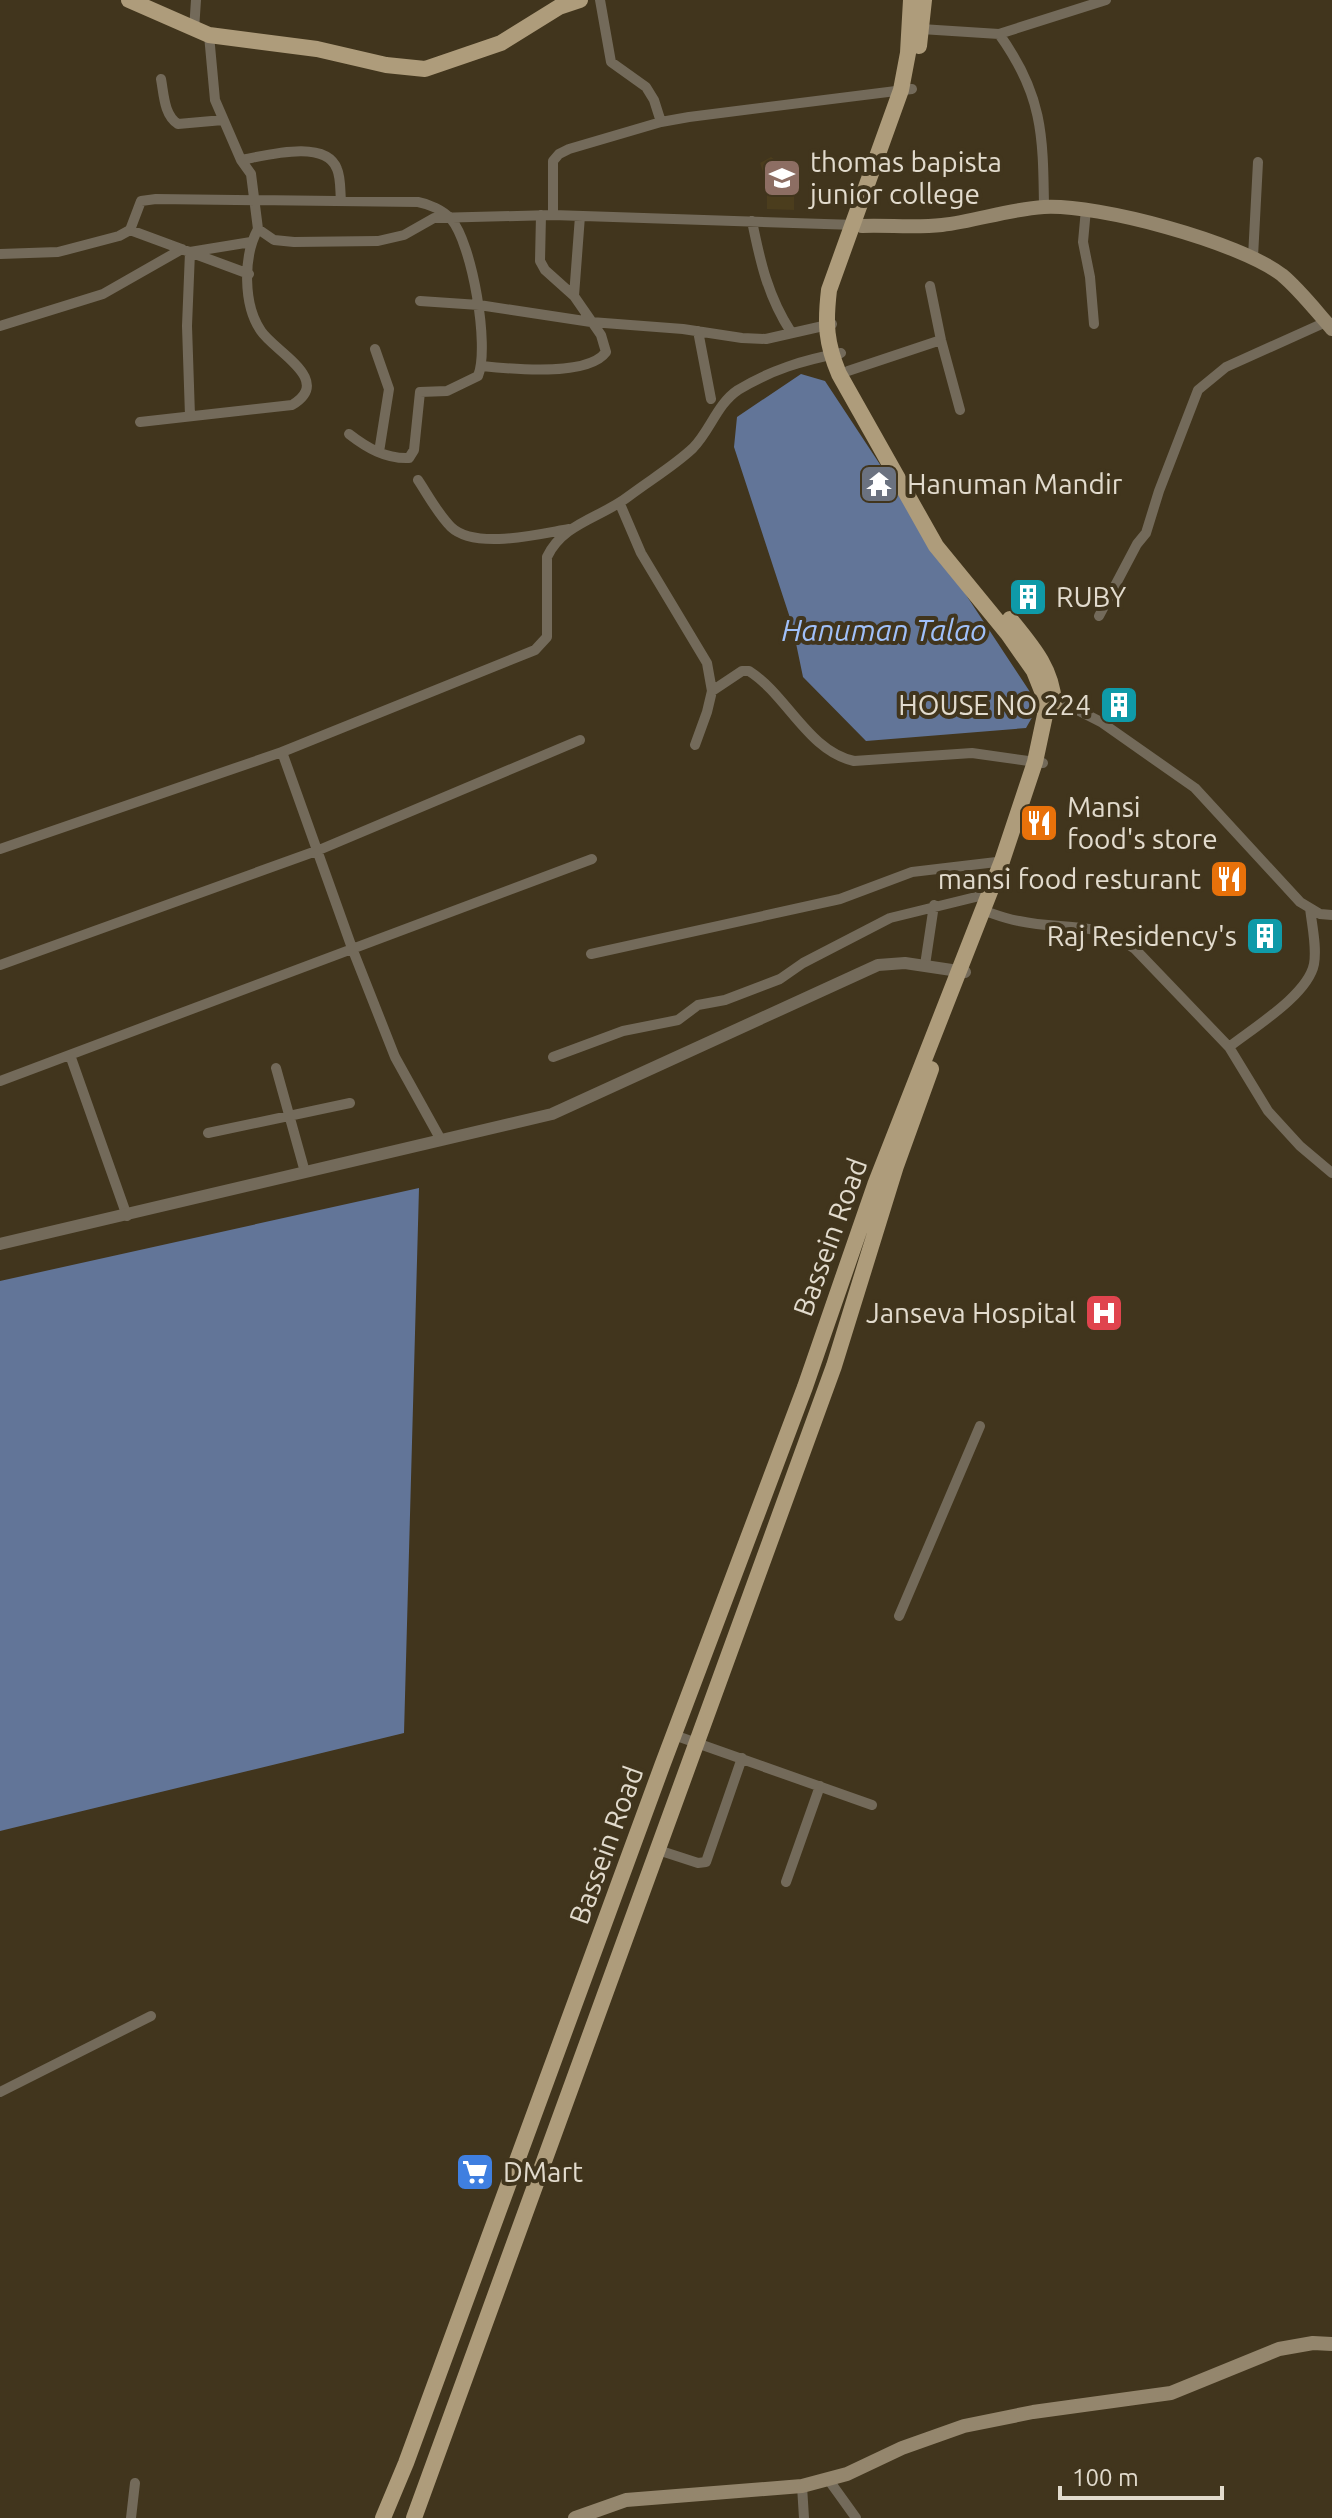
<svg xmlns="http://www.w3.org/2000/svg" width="1332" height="2518" font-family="Ubuntu,sans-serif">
  <rect width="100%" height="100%" fill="#41351d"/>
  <path fill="#4b3d1d" d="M771,157l23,17v36l-27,-1v-25l-7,-21z"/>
  <path fill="#627598" d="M801,374l24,7 211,320 -2,13 -8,14 -160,13 -63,-64 -11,-53 -58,-177 3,-30z
    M419,1188l-15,545 -404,98v-550z"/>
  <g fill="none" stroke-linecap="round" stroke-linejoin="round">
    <path stroke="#736a5a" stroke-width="10" d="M600,0l11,62 35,25 8,13 7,22
      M921,29l78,5c44,61 44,101 45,173
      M194,30l2,-30
      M999,34l107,-34
      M209,35l6,65 26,60 10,14 7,55 16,11 20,2 84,-1 26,-6 30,-17 119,-3 303,10
      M161,79c3,16 3,36 17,45l45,-4
      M241,160c23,-4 85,-22 96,9 4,9 3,22 4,32
      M1086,209l-3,33 7,35 4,47
      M553,215v-54l6,-7 10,-5 92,-27 28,-5 223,-28
      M752,221c8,40 16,76 39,111
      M130,230l119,44
      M0,254l58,-2 61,-16 11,-6 11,-29 15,-2 262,3c11,2 25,8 33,17 21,24 39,128 27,157l-31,15 -27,1 -6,58 -5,8c-23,1 -42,-10 -60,-24
      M1253,257l5,-95
      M930,286l11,54 19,70
      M574,296l6,-80
      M420,301l59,4 112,17 92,7 59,9 24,1 66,-15
      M0,326l103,-32 79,-45
      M698,331l13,68
      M375,349l14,40 -10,63
      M482,366c28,3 106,11 124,-14l-5,-17 -27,-39 -29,-26 -5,-9 1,-46
      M848,371l93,-31
      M190,416l-3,-90 3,-74 61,-10
      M140,422l152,-17c42,-25 -17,-53 -31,-74 -18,-26 -18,-75 -3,-102
      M418,480c10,15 20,34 33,47 24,23 88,7 118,2
      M620,504l21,49 66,110 5,28 -5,21 -12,33
      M1099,616l38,-72 9,-11 13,-42 39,-101 28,-23 100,-45
      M712,691l30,-20h7c38,24 59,80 105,90l118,-8 71,10
      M1050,696l51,26 94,66 105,114 20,12 12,1
      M282,752l253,-102 12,-13v-80c16,-34 54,-39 82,-61 21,-16 45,-30 64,-48 17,-17 24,-44 45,-58 33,-20 65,-30 103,-37
      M0,849l282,-97 70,196 43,109 46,83
      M982,910c12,4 24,9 37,11 45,10 75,-2 116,28l94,98 39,64 32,35 32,27
      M591,954l249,-55 72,-27 93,-11
      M0,965l319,-115 261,-110
      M925,965l9,-60
      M1229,1047c24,-19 79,-52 85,-83 3,-17 -2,-38 -4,-56
      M70,1055l57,161
      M553,1057l70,-26 55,-11 20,-15 27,-5 55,-21 23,-16 87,-45 102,-25
      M276,1068l29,104
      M0,1081l592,-222
      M208,1133l142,-30
      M899,1616l81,-190
      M674,1735l198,70
      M658,1850l40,13 8,-1 36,-104
      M786,1882l34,-96
      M0,2092l151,-76
      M828,2479l28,39
      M802,2486l2,32
      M131,2518l4,-35"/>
    <path stroke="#736a5a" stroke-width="12" d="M0,1244l552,-130 326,-149 27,-2 60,9"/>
    <path stroke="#94866d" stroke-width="14" d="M862,226c26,-1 54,2 80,-1 34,-4 68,-16 102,-18 55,-3 195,35 238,68 18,15 34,36 50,54
      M575,2518l51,-18 176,-14 45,-12 55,-26 62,-22 69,-14 138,-19 108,-44 34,-6 19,1"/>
    <path stroke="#ae9c7b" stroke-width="16" d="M129,0l80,35 108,14 69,16 39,4 76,-26 58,-36 21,-7
      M919,46l5,-46
      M1010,619c21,26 42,49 44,84
      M383,2518l23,-55 256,-697 143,-379 70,-202 127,-324 33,-99 10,-47 -1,-19 -10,-25 -26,-37 -72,-88 -97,-172c-13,-31 -14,-50 -10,-84l72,-200 7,-37 3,-53
      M414,2518l420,-1152 62,-200 35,-97"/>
  </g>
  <defs>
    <g id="university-square" transform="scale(2)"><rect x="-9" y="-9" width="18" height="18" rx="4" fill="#8d6e63" stroke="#41351d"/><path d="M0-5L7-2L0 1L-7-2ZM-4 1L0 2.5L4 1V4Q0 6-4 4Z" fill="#fff"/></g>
    <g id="temple-square" transform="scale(2)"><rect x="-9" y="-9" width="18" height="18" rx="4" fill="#6b7280" stroke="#41351d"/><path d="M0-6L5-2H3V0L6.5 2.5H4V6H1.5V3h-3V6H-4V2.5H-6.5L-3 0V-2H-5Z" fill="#fff"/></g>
    <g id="building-square" transform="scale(2)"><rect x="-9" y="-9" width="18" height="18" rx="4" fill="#0f9aa8" stroke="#41351d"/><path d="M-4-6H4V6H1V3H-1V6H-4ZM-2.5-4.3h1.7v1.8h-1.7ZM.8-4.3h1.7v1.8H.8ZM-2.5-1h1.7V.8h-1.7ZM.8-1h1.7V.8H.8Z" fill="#fff"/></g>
    <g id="restaurant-square" transform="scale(2)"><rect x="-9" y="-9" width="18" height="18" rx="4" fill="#e8710a" stroke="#41351d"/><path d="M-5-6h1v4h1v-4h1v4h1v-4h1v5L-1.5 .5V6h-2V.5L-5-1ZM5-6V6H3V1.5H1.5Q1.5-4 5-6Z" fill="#fff"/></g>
    <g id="hospital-square" transform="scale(2)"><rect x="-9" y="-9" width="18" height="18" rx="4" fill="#e0444e" stroke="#41351d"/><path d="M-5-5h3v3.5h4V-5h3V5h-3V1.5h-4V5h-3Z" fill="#fff"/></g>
    <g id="supermarket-square" transform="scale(2)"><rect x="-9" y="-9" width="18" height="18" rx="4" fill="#3f7fe0" stroke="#41351d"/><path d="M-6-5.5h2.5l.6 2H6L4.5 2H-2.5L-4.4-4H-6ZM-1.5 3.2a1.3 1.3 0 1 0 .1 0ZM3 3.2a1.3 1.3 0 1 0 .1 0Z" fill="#fff"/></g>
  </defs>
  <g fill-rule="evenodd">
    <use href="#university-square" x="782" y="178"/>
    <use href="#temple-square" x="879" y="484"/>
    <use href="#building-square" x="1028" y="597"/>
    <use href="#building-square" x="1119" y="705"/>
    <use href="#restaurant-square" x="1039" y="823"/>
    <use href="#restaurant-square" x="1229" y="879"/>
    <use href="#building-square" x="1265" y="936"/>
    <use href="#hospital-square" x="1104" y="1313"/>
    <use href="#supermarket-square" x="475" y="2172"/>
  </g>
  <g text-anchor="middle" stroke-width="8" stroke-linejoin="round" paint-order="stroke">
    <g font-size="28" fill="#e2dbcd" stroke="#41351d" text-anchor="start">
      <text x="810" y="172">thomas bapista<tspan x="810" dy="32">junior college</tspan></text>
      <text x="907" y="494">Hanuman Mandir</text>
      <text x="1056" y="607">RUBY</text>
      <text x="1091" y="715" text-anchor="end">HOUSE NO 224</text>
      <text x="1067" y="817">Mansi<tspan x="1067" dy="32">food's store</tspan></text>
      <text x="1201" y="889" text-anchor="end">mansi food resturant</text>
      <text x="1237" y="946" text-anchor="end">Raj Residency's</text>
      <text x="1076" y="1323" text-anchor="end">Janseva Hospital</text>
      <text x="503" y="2182">DMart</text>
    </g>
    <g font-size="28" fill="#e2dbcd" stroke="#41351d">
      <text transform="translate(830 1237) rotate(-70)" y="10">Bassein Road</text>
      <text transform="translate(606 1845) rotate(-70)" y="10">Bassein Road</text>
    </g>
    <g font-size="30" font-style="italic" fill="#a0c0f9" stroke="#41351d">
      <text x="884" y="641">Hanuman Talao</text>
    </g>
  </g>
  <path d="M1060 2486v12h162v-12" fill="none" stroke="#e2dbcd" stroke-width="4"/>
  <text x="1072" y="2486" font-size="24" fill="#e2dbcd" stroke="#41351d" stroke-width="6" paint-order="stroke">100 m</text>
</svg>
